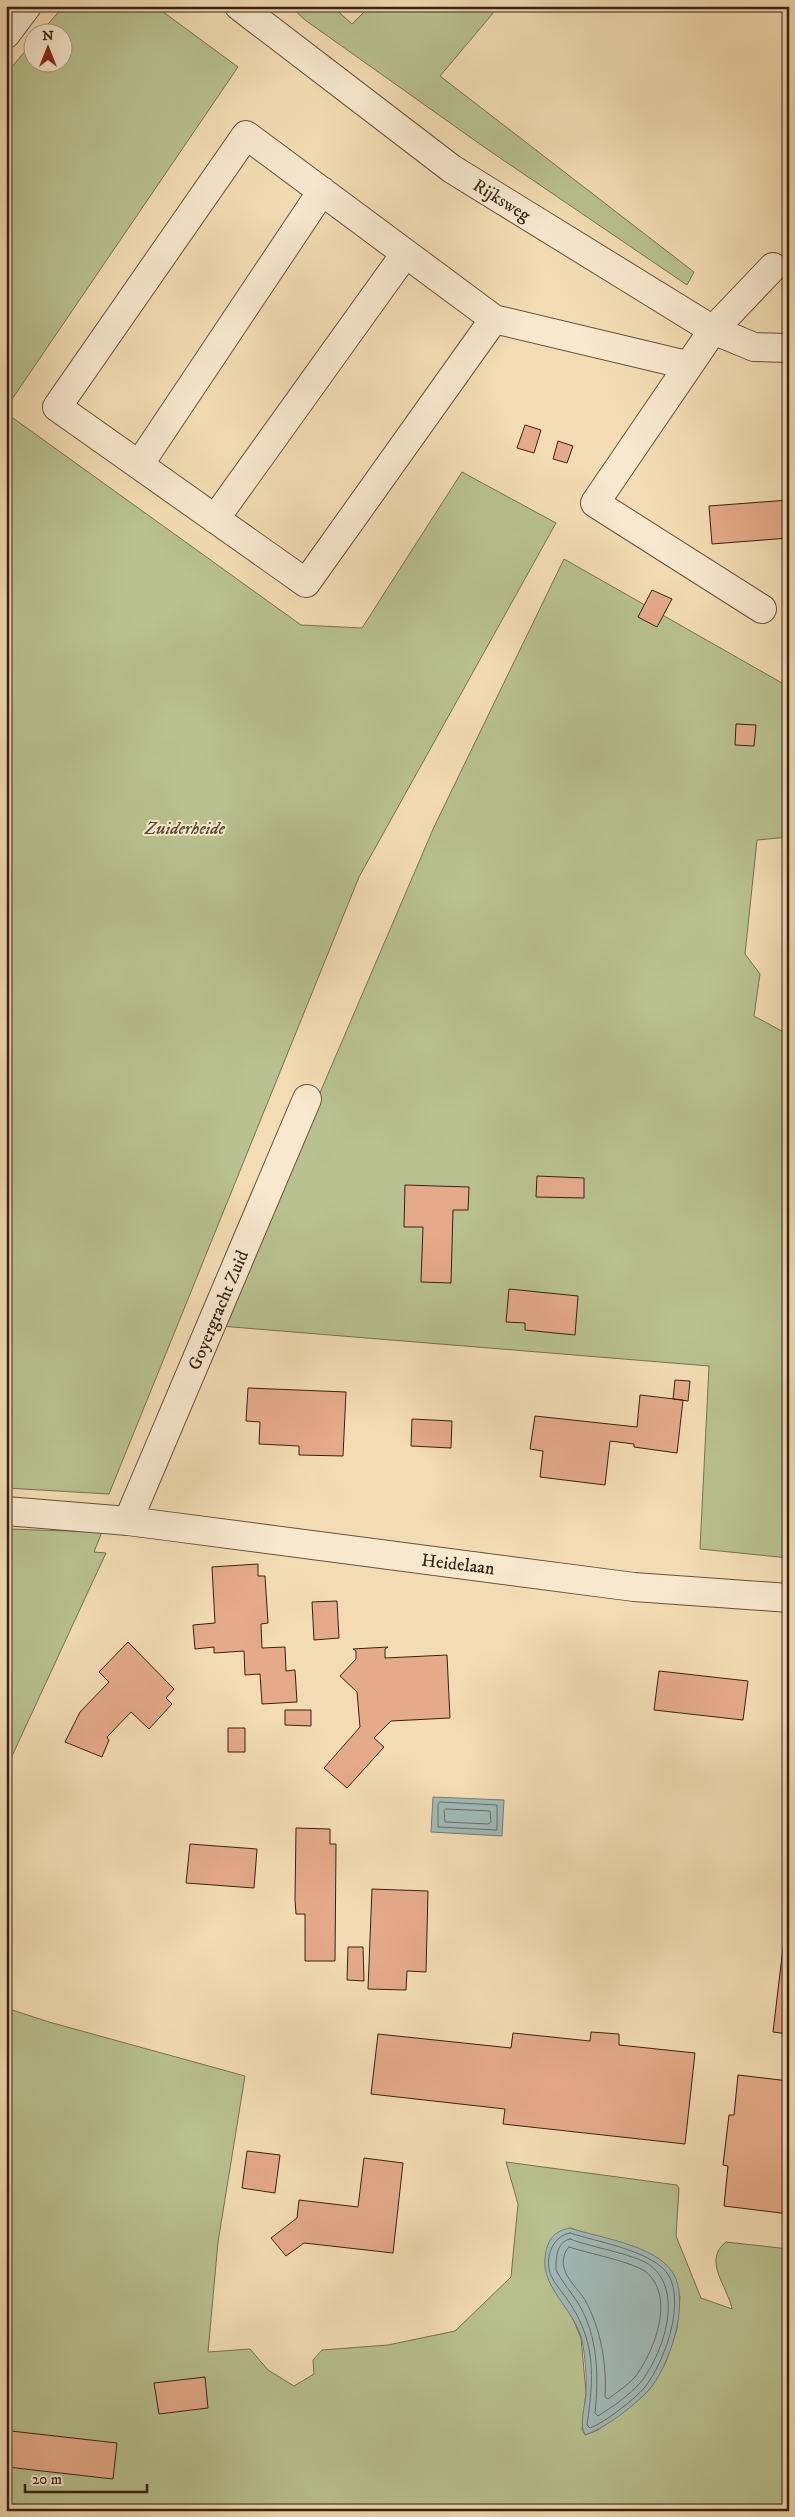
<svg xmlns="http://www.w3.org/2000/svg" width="795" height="2517" font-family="'IM FELL DW Pica',serif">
  <rect width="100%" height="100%" fill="#f3dcb3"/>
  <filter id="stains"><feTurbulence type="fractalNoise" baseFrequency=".004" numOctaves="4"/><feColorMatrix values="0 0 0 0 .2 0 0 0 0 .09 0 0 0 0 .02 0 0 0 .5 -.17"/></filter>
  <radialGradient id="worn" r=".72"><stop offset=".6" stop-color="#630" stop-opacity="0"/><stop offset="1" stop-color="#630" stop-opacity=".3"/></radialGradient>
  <path fill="#b8c18f" stroke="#787151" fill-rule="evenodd" d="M64,6h91l83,61 -232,341v-334l26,-31v19h30v-30h-21z
    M290,6h42l20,18 18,-18h129l-59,70 254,196 -7,13 -203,-138 -179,-127z
    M6,413l295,212 61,3 100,-156 94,51 -197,354 -250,617 -103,-6z
    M564,559l225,128v150l-32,3 -12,114 15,20 -6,42 35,19v523l-89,-9 9,-183 -489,-40 214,-499z
    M6,1529l96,3 -8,20 12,1 -100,216z
    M6,2008l43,14 196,54 -27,166 -10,110 42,-3 18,21 26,16 20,-12 -1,-14 9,-10 66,-5 67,-14 56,-54 7,-73 -12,-42 171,23 2,3 -3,48 25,62 31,11c-4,-22 -30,-49 -6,-67l63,7v262h-783zM570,2228l27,9 83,59 -3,33 -11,33 -18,29 -50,39 -13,5 -3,-6 4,-37 -5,-54 -12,-28 -18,-25z"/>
  <path fill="#a0b9b7" stroke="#777c75" d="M433,1797l71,3 -2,36 -71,-4z
    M570,2228c30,10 86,17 103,45 18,29 -4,95 -25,118 -17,17 -41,36 -63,44 -6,-12 0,-28 1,-41 1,-17 -1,-38 -4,-54 -7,-30 -41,-52 -37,-83 2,-17 9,-26 25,-29z"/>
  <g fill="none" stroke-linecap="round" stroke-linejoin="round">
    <path stroke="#6c6d65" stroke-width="1" d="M440,1802l57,3v25l-59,-3v-22z
      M446,1809l44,2 1,11 -3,2 -43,-2 -1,-11z
      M570,2233c27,9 85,18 99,43 16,29 -5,87 -24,111 -10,12 -41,36 -55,41l-3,-3c4,-28 8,-60 -1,-88 -3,-10 -9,-23 -15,-32 -6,-10 -17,-21 -21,-32 -5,-17 3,-37 20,-40z
      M570,2239c20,8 64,15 80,26 35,27 13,89 -10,118 -10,12 -28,24 -42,33l-3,-3c4,-36 3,-78 -17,-110 -7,-11 -16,-21 -22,-33 0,-11 0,-28 14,-31z
      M569,2247c18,6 64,15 77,25 30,25 8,80 -11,105 -7,8 -19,16 -27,22l-3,-2c2,-32 -4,-68 -20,-97 -6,-10 -18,-20 -21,-32 -2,-6 0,-17 5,-21z"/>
  </g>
  <path fill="#e5aa8a" stroke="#392113" d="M525,425l16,5 -7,23 -17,-5z
    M558,441l15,5 -6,17 -14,-4z
    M789,500v38l-77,6 -3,-38z
    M652,590l20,9 -15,28 -19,-10z
    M736,724l20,1 -2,21 -19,-1z
    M537,1176l47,2v20l-48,-1z
    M405,1185l64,2 -1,23h-15l-2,73 -30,-1 2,-55h-19z
    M509,1289l69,7 -3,39 -50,-5v-7l-19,-1z
    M675,1380l15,1 -2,20 -15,-2z
    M248,1388l98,4 -3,64 -44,-1v-9l-40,-2 1,-22 -14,-1z
    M640,1395l43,5 -6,53 -43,-6v-3l-24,-3 -5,44 -65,-8 3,-26 -13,-2 5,-33 102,11z
    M412,1419l40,2 -1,27 -40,-2z
    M258,1564v12h7l3,47 -7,1 1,24 23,-1 1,24 9,-1 2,32 -35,2 -2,-30 -15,1 -1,-24 -30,2v-6l-19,2 -2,-24 22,-2 -3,-56z
    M337,1601l2,37 -25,2 -2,-38z
    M128,1642l46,47 -8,9 6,6 -23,25 -18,-17 -24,25 2,3 -7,17 -37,-15 15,-30 29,-30 -10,-10z
    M388,1647l-3,2v9l62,-3 3,63 -59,3 -17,17 10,9 -37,41 -23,-20 36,-41 -3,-35 -17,-16 16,-17v-8l-3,-2z
    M659,1671l89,10 -5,39 -89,-10z
    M285,1710h26v16l-26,-1z
    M228,1728h17v24h-17z
    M296,1828l34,1v15h6l-1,117h-30v-47h-9l-1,-14z
    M190,1844l67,5 -3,39 -68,-5z
    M372,1889l56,2 -2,81 -19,-1 -1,19 -38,-1z
    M789,1897v137l-16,-2z
    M348,1947h15l1,34 -17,-1z
    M591,2032l28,2v11l76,8 -10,91 -182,-20 2,-15 -134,-15 7,-60 133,14 2,-15 77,8z
    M738,2075l51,6v133l-65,-8 4,-40 -5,-1 6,-50h5z
    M247,2151l33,4 -5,38 -33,-5z
    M364,2158l39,5 -10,90 -89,-10 -18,13 -15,-18 26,-20 2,-18 59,7z
    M205,2377l3,31 -49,6 -5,-31z
    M11,2431l106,12 -4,36 -106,-12z"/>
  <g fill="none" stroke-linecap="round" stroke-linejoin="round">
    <g stroke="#68503b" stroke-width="30">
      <path id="minor" d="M239,6l213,163 261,161 41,17 35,1
        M6,34l21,-28
        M494,319l-188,264 -249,-176 189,-272 248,184 193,46
        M139,465l183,-274
        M215,519l190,-265
        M762,609l-167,-106 118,-173 60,-63
        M6,1511l122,10 506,66 155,11
        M128,1521l179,-422"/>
    </g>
    <use href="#minor" stroke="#f7e8ce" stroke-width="28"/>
  </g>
  <g text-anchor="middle" stroke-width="4" stroke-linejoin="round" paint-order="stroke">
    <g font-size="18" fill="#392113" stroke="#f7e8ce">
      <text transform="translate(502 200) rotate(32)" y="6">Rijksweg</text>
      <text transform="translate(218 1310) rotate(-67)" y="6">Goyergracht Zuid</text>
      <text transform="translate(458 1564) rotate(7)" y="6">Heidelaan</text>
    </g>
    <g font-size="18" font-style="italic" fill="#594932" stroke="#f7e8ce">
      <text x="185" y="834">Zuiderheide</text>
    </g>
  </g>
  <rect width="795" height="2517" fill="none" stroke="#f3dcb3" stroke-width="25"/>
  <rect x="8" y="8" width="780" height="2502" fill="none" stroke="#392113" stroke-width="2.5"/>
  <rect x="12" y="12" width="770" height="2492" fill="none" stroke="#392113"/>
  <g transform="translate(48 48)"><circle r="24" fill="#f7e8ce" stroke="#ab9883"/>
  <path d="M0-4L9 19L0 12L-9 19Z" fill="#8f2418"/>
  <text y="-8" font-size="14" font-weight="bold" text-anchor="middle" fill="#392113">N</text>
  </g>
  <path d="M25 2484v8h122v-8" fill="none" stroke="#392113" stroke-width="2.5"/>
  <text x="32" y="2484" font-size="15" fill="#392113" stroke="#f7e8ce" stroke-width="4" paint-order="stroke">20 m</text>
  <rect width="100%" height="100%" filter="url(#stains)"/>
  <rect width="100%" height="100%" fill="url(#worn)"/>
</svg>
